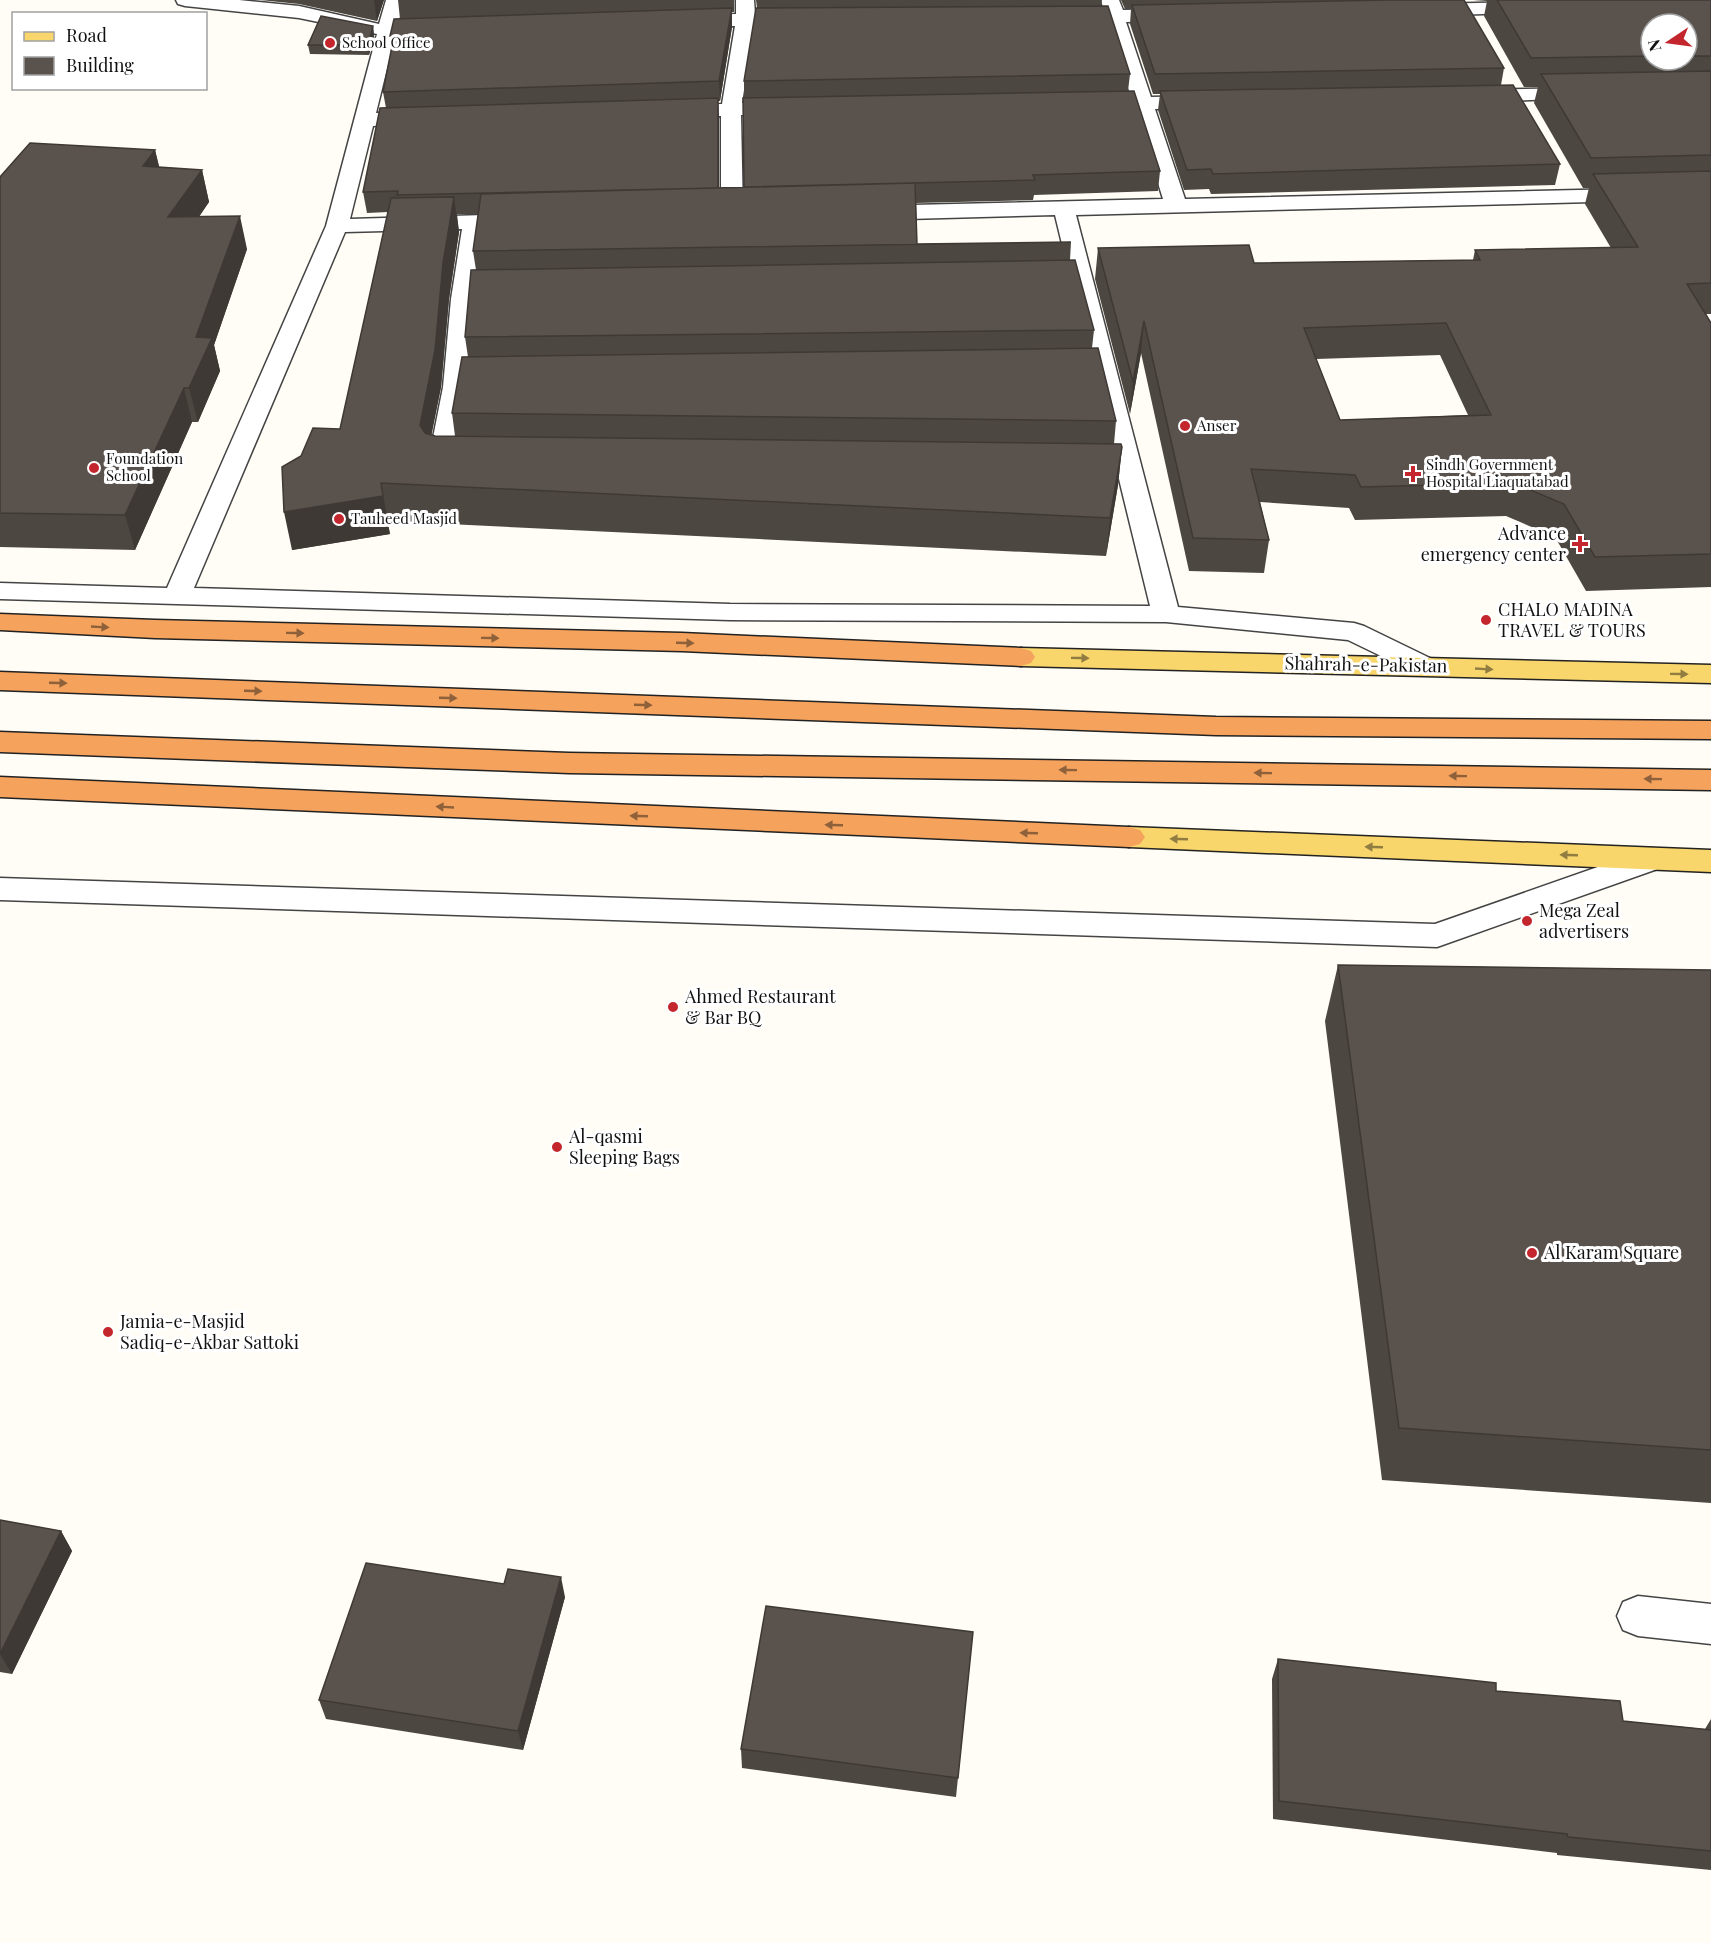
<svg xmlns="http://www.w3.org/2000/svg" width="1711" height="1943" font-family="'Playfair Display',serif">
  <rect width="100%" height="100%" fill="#fffdf5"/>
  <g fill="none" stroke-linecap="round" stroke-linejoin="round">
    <g stroke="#444" stroke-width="3">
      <path id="minor" d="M176,0h63l60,6 80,18 7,-24h18l-6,25h45l3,4 -3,4 -48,3 -19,77 47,-1 7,2 3,4 -3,4 -7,2 -50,2 -23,93 172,-5 8,2 3,5 -3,5 -46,3c-10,76 -16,152 -29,227l10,3 4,5 -4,5 -9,3 -24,-4 -4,-5 15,-76 8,-88 11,-70 -117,3 -151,356 536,16 420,2 -31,-127h-44l-9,-3 -4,-5 4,-5 9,-3h40l-60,-248 -185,5 -8,-2 -3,-5 3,-5 8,-2 293,-7 -28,-90 -50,-1 -3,-4 3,-4 46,-3 -24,-75 -48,-1 -3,-4 3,-4 45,-2 -3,-11h18l4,10 53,-1 7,2 2,4 -2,4 -7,2 -50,1 25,75 52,-1 7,2 3,4 -3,4 -7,2 -48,1 30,90 526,-12v12l-635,16 102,392 176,16 10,3 70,34 4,6 -4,6 -10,3 -10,-3 -66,-32 -182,-18 -436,-2 -730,-21v-16l167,5 159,-362 51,-192 -78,-16 -114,-12 -7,-2z
        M736,0h18l1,14 43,-1 7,2 3,4 -3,4 -7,2 -44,1 -12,77 47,-1 7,2 3,4 -3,4 -7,2 -48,1 2,101 -3,5 -8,2 -8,-2 -3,-5v-100l-49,1 -7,-2 -3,-4 3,-4 7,-2 50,-1 13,-78 -47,1 -7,-2 -3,-4 3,-4 7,-2 48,-1z
        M1530,2l7,2 2,4 -2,4 -111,4 -7,-2 -2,-4 2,-4 7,-2z
        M1581,88l7,2 3,4 -3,4 -115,4 -7,-2 -3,-4 3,-4 7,-2z
        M1652,848l11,3 5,8 -5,8 -226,80 -1437,-47v-22l1435,46z
        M1638,1596l73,8v40l-73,-8 -15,-6 -6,-14 6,-14z"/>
    </g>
    <g stroke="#222" stroke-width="3">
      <path id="major" d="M1021,648l690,17v18l-690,-17 -10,-3 -4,-6 4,-6z
        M1129,827l582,23v22l-582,-25 -11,-3 -5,-7 5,-7z"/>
    </g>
    <g stroke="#222" stroke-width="3">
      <path id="highway" d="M0,614l155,6 527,13 339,15 10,3 4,6 -4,6 -10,3 -339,-15 -527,-13 -155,-8z
        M0,672l1216,45 495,4v18l-495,-4 -1216,-45z
        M0,732l569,21 1142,17v20l-1142,-17 -569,-21z
        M0,777l1129,50 11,3 5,7 -5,7 -11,3 -1129,-50z"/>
    </g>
    <use href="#minor" fill="#fff" fill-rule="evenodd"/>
    <use href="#major" fill="#f9d66b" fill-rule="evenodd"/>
    <use href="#highway" fill="#f5a25d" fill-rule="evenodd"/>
  </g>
  <path fill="#4d4742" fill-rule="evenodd" d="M260,0h124l-7,21 -78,-17z
    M398,0h336v12h-2v15l-12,74h-2l1,87 25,-1v-106l13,-73 -1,-8h346l-1,6 29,68 -2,17 32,80 -2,20 -124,4 -1,5 -117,3 1,41 154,-2 -1,18 24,70 -2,18 24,73 -2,23 8,3 -4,38 -12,71 -719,-35 3,13 -98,16 9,-94 39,-27 48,-217 -21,1 -4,-21 23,-84 -3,-16 9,-43 -2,-13 10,-17zM457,214h21l-5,37 3,19 -11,67 3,20 -16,56 3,23h-20l-4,-1 10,-48 8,-88 10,-67z
    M1121,0h343l40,68 -3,17 59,79 -5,21 -344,9 -2,-5 -25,1 -26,-80 2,-16h-7l-23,-70 1,-15h-6z
    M1473,0h238v314h-5l5,9v264l-125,4 -31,-54 -49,-21 -151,4 -6,-12 -89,-6 9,38 -5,33 -75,-2 -48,-218 -11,61 -35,-135 3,-31 156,15 219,-3 2,-10 136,-2 -26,-44 4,-16h-6l-49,-85 4,-16h-14l-40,-71 3,-15zM1651,24h36v36h-36zM1440,355l28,60 -128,5 -24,-61z
    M373,26l1,10 -5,19 -59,-1 -2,-9z
    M155,150l4,17 43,3 7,32 -10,15 48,32 -33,96 6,26 -22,51h-6l-57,128 -135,-3v-370z
    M1338,965l373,5v533l-329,-23 -57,-459z
    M0,1520l61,11 11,20 -60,123 -12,-2z
    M504,1584l61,13 -42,153 -197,-31 -7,-19z
    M973,1632l-17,165 -214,-29 -1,-19z
    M1278,1659l218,32 127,30 82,8 6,-10v151l-154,-15v-2l-284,-34 -1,-140z"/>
  <path fill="#3f3936" d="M374,0h10l-7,21z
    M732,8v19l-12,74 -1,-20z
    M373,26l1,10 -5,19 -1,-10z
    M718,98l1,19v91l-1,-20z
    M155,150l8,32 -20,-16z
    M202,170l7,32 -34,48 -7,-33z
    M454,197l5,35 -10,67 -8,88 -15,76 -6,-38 23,-162z
    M240,216l7,33 -33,96 6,26 -22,51 -9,-34 7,-51z
    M1144,321l-3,32 -11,61 3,-32z
    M184,388l8,34 -57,128 -10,-35z
    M1122,447l-4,38 -12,71 4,-38z
    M381,483l9,51 -98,16 -8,-38z
    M61,1531l11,20 -60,123 -12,-20z
    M561,1577l4,20 -42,153 -5,-19z"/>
  <path fill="#5a524d" stroke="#3f3936" stroke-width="1.5" fill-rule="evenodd" d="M1388,0h76l40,68 -349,6 -23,-69z
    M1497,0h214v56h-24v-32h-36v32l-120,2z
    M1108,6l22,68 -386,7 12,-73z
    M732,8l-13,73 -336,11 11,-56h-4l4,-17z
    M321,16l52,10 -5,19h-60z
    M1711,71v84l-120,3 -50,-84z
    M1513,85l47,79 -347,10 -2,-5 -24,1 -27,-79z
    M1134,91l26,80 -127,4 2,5 -291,7 -1,-89z
    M718,98v90l-321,7 1,-4 -35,1 17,-84z
    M30,143l125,7 -12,16 59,4 -34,47 72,-1 -44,121 16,1 -23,50h-5l-59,127 -125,-2v-336z
    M1711,171v112l-24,1 24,39v231l-116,3 -31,-53 -50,-21 -153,4 -6,-12 -104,-6 18,71 -76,-2 -49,-217 -11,61 -35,-134 151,-3 5,18 226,-3 -5,-10 163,-3 -45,-73zM1446,323l45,92 -151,5 -36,-92z
    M915,183l2,61 154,-2 -598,9 8,-57z
    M454,197l-11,66 -8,87 -15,75 5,8 10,3 686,8 1,3 -12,71 -729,-35 2,13 -99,16 -2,-45 19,-11 12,-28 27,1 51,-231z
    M1075,260l19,70 -629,7 6,-67z
    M1098,348l18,73 -664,-8 10,-56z
    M1338,965l373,5v480l-312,-22z
    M0,1520l61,11 -61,123z
    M366,1563l138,21 4,-15 53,8 -43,154 -199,-31z
    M766,1606l207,26 -15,146 -217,-29z
    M1278,1659l218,24v8l124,10 3,20 88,9v121l-143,-14 -1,-3 -288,-33z"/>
  <defs><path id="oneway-solid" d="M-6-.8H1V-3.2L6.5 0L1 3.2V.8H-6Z" transform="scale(1.5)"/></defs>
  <g fill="#8e613b">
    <use href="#oneway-solid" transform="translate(100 627) rotate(3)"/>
    <use href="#oneway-solid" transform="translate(295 633) rotate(1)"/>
    <use href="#oneway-solid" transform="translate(490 638) rotate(1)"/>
    <use href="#oneway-solid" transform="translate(685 643) rotate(2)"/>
    <use href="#oneway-solid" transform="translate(58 683) rotate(2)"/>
    <use href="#oneway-solid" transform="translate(253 691) rotate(2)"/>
    <use href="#oneway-solid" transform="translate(448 698) rotate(2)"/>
    <use href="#oneway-solid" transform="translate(643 705) rotate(2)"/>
    <use href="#oneway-solid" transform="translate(1068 770) rotate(-179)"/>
    <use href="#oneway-solid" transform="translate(1263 773) rotate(-179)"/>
    <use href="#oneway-solid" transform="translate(1458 776) rotate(-179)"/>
    <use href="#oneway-solid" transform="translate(1653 779) rotate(-179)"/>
    <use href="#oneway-solid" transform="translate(445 807) rotate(-177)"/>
    <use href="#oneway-solid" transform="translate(639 816) rotate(-178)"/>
    <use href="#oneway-solid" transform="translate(834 825) rotate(-178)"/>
    <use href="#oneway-solid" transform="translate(1029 833) rotate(-178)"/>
  </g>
  <g fill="#917d42">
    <use href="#oneway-solid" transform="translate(1080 658) rotate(1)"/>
    <use href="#oneway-solid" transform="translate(1484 669) rotate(3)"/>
    <use href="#oneway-solid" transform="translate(1679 674) rotate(1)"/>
    <use href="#oneway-solid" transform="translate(1179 839) rotate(-178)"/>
    <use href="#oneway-solid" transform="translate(1374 847) rotate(-178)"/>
    <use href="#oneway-solid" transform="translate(1569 855) rotate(-178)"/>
  </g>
  <g fill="#c4262e" stroke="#fff" stroke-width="2">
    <circle cx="330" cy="43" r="6"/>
    <circle cx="1185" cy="426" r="6"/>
    <circle cx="94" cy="468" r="6"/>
    <path d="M1410 465h6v6h6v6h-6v6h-6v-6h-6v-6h6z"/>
    <circle cx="339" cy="519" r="6"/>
    <path d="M1577 535h6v6h6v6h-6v6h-6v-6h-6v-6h6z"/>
    <circle cx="1486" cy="620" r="6"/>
    <circle cx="1527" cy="921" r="6"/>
    <circle cx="673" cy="1007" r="6"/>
    <circle cx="557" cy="1147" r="6"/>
    <circle cx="1532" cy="1253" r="6"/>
    <circle cx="108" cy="1332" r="6"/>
  </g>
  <g text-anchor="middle" stroke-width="6" stroke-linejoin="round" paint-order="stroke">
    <g font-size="15" fill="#111" stroke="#fff" text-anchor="start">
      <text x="342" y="48">School Office</text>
      <text x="1197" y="431">Anser</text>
      <text x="106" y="464">Foundation<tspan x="106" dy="17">School</tspan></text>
      <text x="1426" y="470">Sindh Government<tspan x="1426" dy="17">Hospital Liaquatabad</tspan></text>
      <text x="351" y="524">Tauheed Masjid</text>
    </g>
    <g font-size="18" fill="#111" stroke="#fff" text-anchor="start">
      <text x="1566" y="540" text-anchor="end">Advance<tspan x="1566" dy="21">emergency center</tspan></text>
      <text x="1498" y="616">CHALO MADINA<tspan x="1498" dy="21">TRAVEL &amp; TOURS</tspan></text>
      <text x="1539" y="917">Mega Zeal<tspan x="1539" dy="21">advertisers</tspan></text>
      <text x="685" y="1003">Ahmed Restaurant<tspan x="685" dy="21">&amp; Bar BQ</tspan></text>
      <text x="569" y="1143">Al-qasmi<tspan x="569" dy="21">Sleeping Bags</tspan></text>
      <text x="1544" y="1259">Al Karam Square</text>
      <text x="120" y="1328">Jamia-e-Masjid<tspan x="120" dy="21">Sadiq-e-Akbar Sattoki</tspan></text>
    </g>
    <g font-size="18" fill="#111" stroke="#fff">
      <text transform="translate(1366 665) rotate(1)" y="6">Shahrah-e-Pakistan</text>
    </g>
  </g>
  <rect x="12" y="12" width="195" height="78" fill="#ffffff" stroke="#a0a0a0" stroke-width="1.5"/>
  <rect x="24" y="32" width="30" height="9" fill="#f9d66b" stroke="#a0a0a0" stroke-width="1.5"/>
  <text x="66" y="42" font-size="18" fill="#111111">Road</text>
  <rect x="24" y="57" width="30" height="18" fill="#5a524d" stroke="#a0a0a0" stroke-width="1.5"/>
  <text x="66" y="72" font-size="18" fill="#111111">Building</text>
  <g transform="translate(1669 42) rotate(257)"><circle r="28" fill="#ffffff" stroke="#a0a0a0" stroke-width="1.5"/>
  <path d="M0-4.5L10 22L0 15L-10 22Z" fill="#c4262e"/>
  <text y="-9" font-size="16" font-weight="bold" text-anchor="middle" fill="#111111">N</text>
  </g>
</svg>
